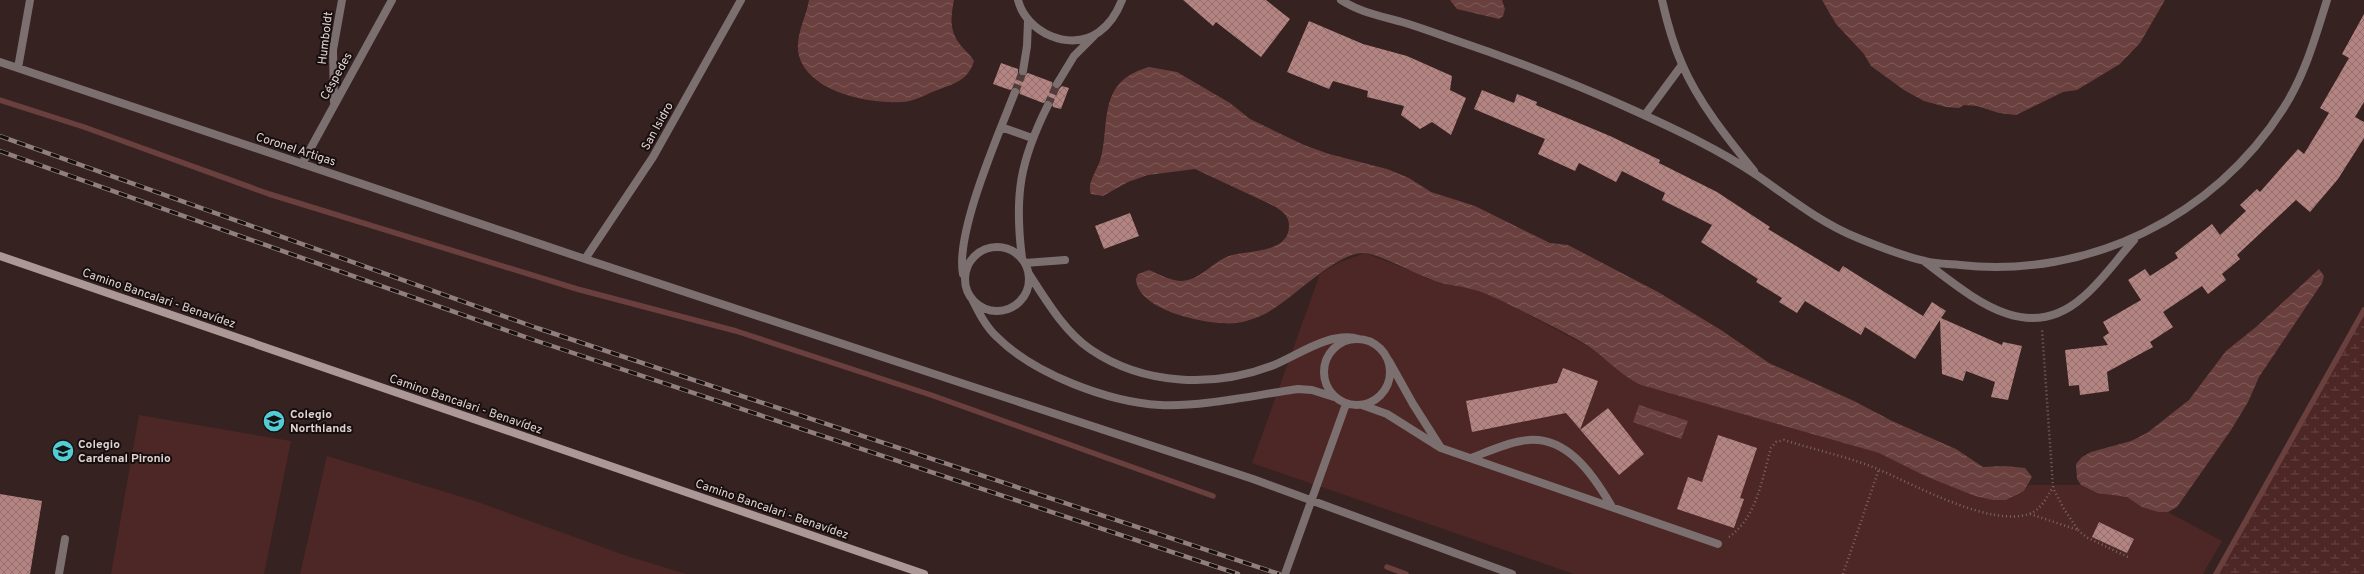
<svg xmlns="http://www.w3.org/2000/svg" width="2364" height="574" font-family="Overpass,sans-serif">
  <defs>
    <pattern id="wetland-marsh" width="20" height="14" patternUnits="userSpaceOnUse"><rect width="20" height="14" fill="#4d2726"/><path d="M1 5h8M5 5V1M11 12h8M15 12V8" fill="none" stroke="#664544"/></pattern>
    <pattern id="water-waves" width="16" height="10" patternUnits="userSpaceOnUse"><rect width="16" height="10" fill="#6a403f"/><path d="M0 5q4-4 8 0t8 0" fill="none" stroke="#7f5b5a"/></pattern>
    <pattern id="building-cross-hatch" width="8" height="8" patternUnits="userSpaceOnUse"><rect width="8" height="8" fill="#b38481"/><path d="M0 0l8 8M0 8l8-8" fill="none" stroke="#916f6d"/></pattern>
  </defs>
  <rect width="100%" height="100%" fill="#362221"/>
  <path fill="url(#wetland-marsh)" d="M2364,312v262h-146z"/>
  <path fill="#4d2726" d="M1365,253l45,17 21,10 42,9 24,9 90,48 54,39 238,68 46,23 81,24 18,-9 5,-6h52l16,8 30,4 31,15h10l54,29 -19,33h-629l-322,-111 68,-189 20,-12z
    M139,415l152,26 -27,133h-153z
    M327,456l148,45 152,55 59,18h-386z"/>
  <path fill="url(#water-waves)" d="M809,0h145c-3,15 -5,30 5,43 5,7 11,11 15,18 -6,20 -21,23 -39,30 -11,4 -21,11 -34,11 -32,2 -92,-10 -102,-46 -5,-18 7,-38 10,-56z
    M1450,0h52l3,9 -2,7 -4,3 -42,-10z
    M1822,0h343l-25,43 -20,21 -43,26 -14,2 -47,23 -17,-2 -22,-7 -13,-1 -5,3 -13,-1 -22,-6 -20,-11 -33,-24 -7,-12 -28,-30z
    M1149,67l28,5 53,31 20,16 54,26 25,9 58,15 22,9 22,14 44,14 75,37 18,2 90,47 63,38 48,33 85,38 38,20 64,28 27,18 21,-1 21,2 7,9 -8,14 -18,9h-13l-18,-4 -50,-20 -46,-23 -238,-68c-22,-11 -34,-26 -53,-39 -19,-12 -42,-23 -62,-33 -18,-9 -36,-19 -55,-24 -14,-4 -28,-4 -41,-10 -16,-6 -49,-24 -65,-26 -26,-2 -70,43 -92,56 -11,7 -24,12 -37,14 -26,3 -99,-12 -100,-44l2,-5 11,-4c9,4 21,10 31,11 20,0 32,-19 49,-25 18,-6 60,-2 60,-30 0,-10 -5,-13 -13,-19l-81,-38 -47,6 -20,7 -25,14 -12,-2c-5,-11 8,-26 10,-37 6,-22 2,-50 15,-69 8,-12 20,-17 33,-21z
    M2319,269l5,7 -2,7 -63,94 -11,25 -17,28 -54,77 -9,5h-10l-16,-5 -15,-10 -30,-4 -16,-8 -4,-6 -1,-15 6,-7 9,-5 40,-11 16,-8 42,-33 37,-49 30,-24z
    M1639,405l49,16 -7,18 -48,-17z"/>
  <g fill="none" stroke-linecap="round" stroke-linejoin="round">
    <path stroke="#6a403f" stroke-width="5.5" d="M0,100l84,27 185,67 308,95 159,42 195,64 282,101
      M1387,567l19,7
      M2216,574l148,-264"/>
  </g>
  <path fill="url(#building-cross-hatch)" d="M1183,0h83l24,19 -29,38 -45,-35 -3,4z
    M2364,14v88l-9,15 9,5v16l-26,41 -28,33 -14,-12 -59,55 3,4 -18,15 4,6 -18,14 -6,-8 -39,26 10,15 -23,15 3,5 -46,25 2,19 -29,4 -1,-10 -10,1 -4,-36 43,-5 -5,-8 6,-4 -6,-11 38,-22 -13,-20 17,-11 5,7 28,-18 -3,-5 37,-29 8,11 26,-24 -6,-6 17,-16 3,3 38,-43 6,5 25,-41 -9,-5 29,-50 -7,-4z
    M1309,21l54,23 44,12 45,20 -2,14 16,8 -15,37 -19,-13 -12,7 -19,-14 3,-9 -37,-9 1,-6 -35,-10 -4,8 -42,-17z
    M1001,63l17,6v4l4,3 6,-3 24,9 2,7h5l3,-3 7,2 -8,21 -8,-2 -3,-7 -7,3 -23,-9 -3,-7 -7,3 -17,-6z
    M1482,90l32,13 3,-9 20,8 -1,3 74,31 50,24 -1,3 58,29 53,35 -2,2 71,43 4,-6 80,50 9,-14 14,9 -5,7 61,27 1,-3 19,4 -14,54 -17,-3 4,-15 -29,-11 -3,10 -21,-7 -2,-54 -25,39 -50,-32 -4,8 -56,-34 -8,12 -18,-11 3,-4 -26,-16 2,-3 -57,-37 11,-17 -50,-25 3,-7 -43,-22 -6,11 -37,-19 -4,8 -37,-17 7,-15 -71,-30z
    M1130,213l9,23 -35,13 -9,-23z
    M1563,368l35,13 -18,49 28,-22 36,46 -25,21 -53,-62 -94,19 -6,-31 91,-18z
    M1718,435l39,13 -17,50 4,1 -10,29 -57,-19 11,-32 14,5z
    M0,494l42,7 -12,73h-30z
    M2099,522l35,17 -7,14 -35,-16z"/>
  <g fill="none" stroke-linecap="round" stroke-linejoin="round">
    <path stroke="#503c3b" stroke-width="8" stroke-dasharray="8 4" stroke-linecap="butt" d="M1015,92l8,-21
      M1048,105l9,-21"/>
    <path stroke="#796766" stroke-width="2.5" stroke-dasharray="1 3" stroke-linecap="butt" d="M2030,514l48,16 -14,-21 -11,-21
      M2078,530l8,7 42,20
      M1729,537c28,-20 33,-58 42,-89l5,-6 8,-2c31,10 66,17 96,30 37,16 110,57 149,44 12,-4 18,-17 24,-27l-11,-158
      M1843,574l36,-105"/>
    <path stroke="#7b706f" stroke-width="8" d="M59,574l6,-35"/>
    <path stroke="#7b706f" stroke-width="8" d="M1018,0c8,32 52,53 81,32 11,-8 18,-19 23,-32
      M1341,0c18,12 40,16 61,22 17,5 33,11 50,17 62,21 122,44 181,71 42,19 87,40 125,66 33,23 63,47 100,62 22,9 44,18 67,23 11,3 24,3 35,4 128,14 254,-48 323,-156 22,-34 32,-71 44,-109
      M1662,0c5,22 11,44 20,64 16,38 46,75 72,107
      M0,62l585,197 668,220 259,95
      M18,68l12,-68
      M1023,71l4,-25 1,-25
      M1057,84l17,-28 20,-20
      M334,102l-1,-52 9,-50
      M1645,115l37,-50
      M1001,127l31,11
      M302,164l90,-164
      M965 279a32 32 0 1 1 64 0a32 32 0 1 1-64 0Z
      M1022,258c-8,-63 -2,-97 26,-153
      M585,259l68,-102 88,-157
      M1925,262c47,35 102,85 158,35 19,-16 34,-38 51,-57
      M1025,263l40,-3
      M963,274c-8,-41 36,-141 52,-182
      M1029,274c17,26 35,57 61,75 54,37 125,39 184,16 26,-11 57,-34 85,-26
      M972,299c7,14 14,28 25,38 37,37 111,65 163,68 42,2 95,-10 138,-16l14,1 22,7
      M1324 372a33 33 0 1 1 66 0a33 33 0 1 1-66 0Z
      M1362,405l25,9 54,34 -28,-44 -24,-43
      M1441,448l277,96
      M1471,458c16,-6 33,-14 50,-17 44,-9 72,33 91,66
      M1285,574l61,-170"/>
    <path stroke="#ab9897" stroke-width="8" d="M0,256l924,318"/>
    <g stroke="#907f7e" stroke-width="4.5">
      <path id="rail" d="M0,136l537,192 742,246
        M0,151l531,188 707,235"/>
    </g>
    <use href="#rail" stroke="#170e0e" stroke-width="3" stroke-dasharray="9" stroke-linecap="butt"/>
  </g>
  <defs>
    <g id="school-disc" transform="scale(1.15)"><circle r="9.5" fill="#52ccd5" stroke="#170e0e"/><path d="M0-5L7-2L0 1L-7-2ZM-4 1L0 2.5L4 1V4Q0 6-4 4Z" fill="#111"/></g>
  </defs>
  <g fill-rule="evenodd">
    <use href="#school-disc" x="274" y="421"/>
    <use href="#school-disc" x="63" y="451"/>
  </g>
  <g text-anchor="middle" stroke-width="4" stroke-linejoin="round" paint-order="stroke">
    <g font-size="12" fill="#e0d2d1" stroke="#170e0e">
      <text transform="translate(325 38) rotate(-83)" y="4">Humboldt</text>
      <text transform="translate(336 76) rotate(-61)" y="4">Céspedes</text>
      <text transform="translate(657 126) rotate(-61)" y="4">San Isidro</text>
      <text transform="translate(296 149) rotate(18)" y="4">Coronel Artigas</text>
      <text transform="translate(159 298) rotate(19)" y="4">Camino Bancalari - Benavídez</text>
      <text transform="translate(466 404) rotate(19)" y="4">Camino Bancalari - Benavídez</text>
      <text transform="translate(772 509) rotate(19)" y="4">Camino Bancalari - Benavídez</text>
    </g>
    <g font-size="12" font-weight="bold" fill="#e0d2d1" stroke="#170e0e" text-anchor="start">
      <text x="290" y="418">Colegio<tspan x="290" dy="14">Northlands</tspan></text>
      <text x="78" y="448">Colegio<tspan x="78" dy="14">Cardenal Pironio</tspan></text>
    </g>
  </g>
</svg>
